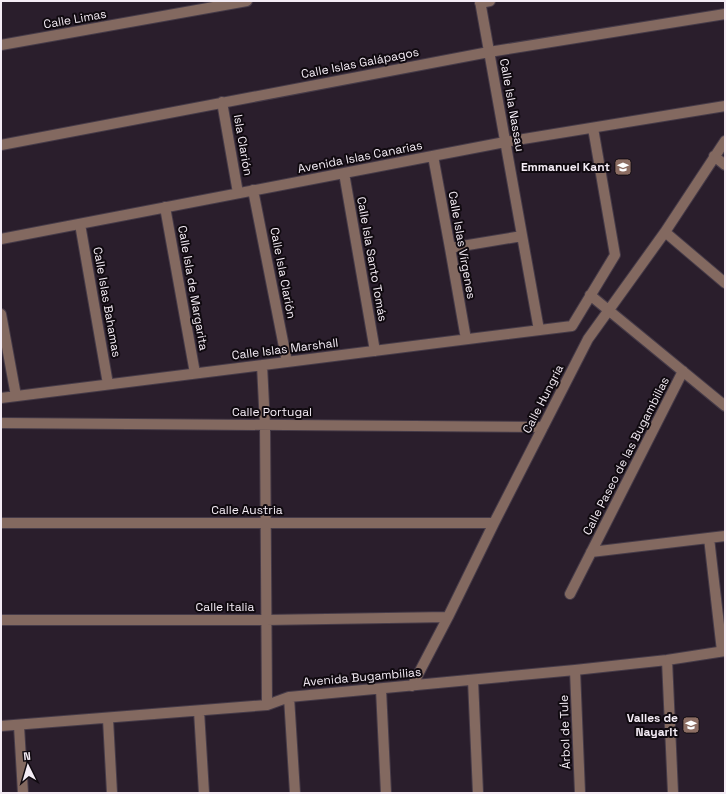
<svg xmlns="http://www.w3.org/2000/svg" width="726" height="794" font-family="'Space Grotesk',sans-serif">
  <rect width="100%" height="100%" fill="#2a1e2c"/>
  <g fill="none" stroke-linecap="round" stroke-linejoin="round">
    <g stroke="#463b48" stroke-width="12">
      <path id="minor" d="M480,1l59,329
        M480,3l10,-2
        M1,45l246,-44
        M222,102l16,91
        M1,145l488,-93 236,-38
        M433,156l17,92 16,91
        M714,156l11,9
        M344,173l31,178
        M253,190l34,172
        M165,207l30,166
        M80,224l28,160
        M665,232l60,51
        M1,239l504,-97 220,-36
        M450,248l72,-12
        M590,295l135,111
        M1,314l15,82
        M262,365l3,60 2,280
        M1,398l571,-72 43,-71 -22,-127
        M1,423l542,4
        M1,523h493
        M709,538l13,113
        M591,552l134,-16
        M570,594l113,-223
        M1,620h265l182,-3
        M667,660l6,133
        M575,670l5,123
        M473,680l5,113
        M412,686l36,-69 46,-94 94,-184 77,-107 60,-91
        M381,689l5,104
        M289,697l6,96
        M199,711l5,82
        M108,719l4,74
        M1,726l266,-21 22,-8 286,-27 92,-10 58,-9
        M19,726l4,67"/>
    </g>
    <use href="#minor" stroke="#836960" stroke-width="10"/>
  </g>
  <defs>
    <g id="school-square" transform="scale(0.9)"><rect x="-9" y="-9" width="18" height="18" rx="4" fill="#8d6e63" stroke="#100a10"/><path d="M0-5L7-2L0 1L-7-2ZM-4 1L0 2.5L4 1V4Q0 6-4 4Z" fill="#fff"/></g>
  </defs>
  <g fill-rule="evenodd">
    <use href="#school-square" x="623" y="167"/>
    <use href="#school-square" x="691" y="725"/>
  </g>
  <g text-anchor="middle" stroke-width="4" stroke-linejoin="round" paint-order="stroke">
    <g font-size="12" fill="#f4ecf5" stroke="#100a10">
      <text transform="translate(75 19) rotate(-10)" y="4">Calle Limas</text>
      <text transform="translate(360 63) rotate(-11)" y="4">Calle Islas Galápagos</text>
      <text transform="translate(512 105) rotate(80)" y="4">Calle Isla Nassau</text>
      <text transform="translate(243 145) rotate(80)" y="4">Isla Clarión</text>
      <text transform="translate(360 157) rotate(-11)" y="4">Avenida Islas Canarias</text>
      <text transform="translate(462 245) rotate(80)" y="4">Calle Islas Vírgenes</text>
      <text transform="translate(372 259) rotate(80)" y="4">Calle Isla Santo Tomás</text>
      <text transform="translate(283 273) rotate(79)" y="4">Calle Isla Clarión</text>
      <text transform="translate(193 288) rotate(80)" y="4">Calle Isla de Margarita</text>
      <text transform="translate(107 302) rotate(80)" y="4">Calle Islas Bahamas</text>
      <text transform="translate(285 349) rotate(-7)" y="4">Calle Islas Marshall</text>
      <text transform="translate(543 399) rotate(-63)" y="4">Calle Hungría</text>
      <text x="272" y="416">Calle Portugal</text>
      <text transform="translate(626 456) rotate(-63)" y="4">Calle Paseo de las Bugambilias</text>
      <text x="247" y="514">Calle Austria</text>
      <text x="225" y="611">Calle Italia</text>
      <text transform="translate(362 677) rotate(-5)" y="4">Avenida Bugambilias</text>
      <text transform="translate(565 732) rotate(-92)" y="4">Árbol de Tule</text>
    </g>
    <g font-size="12" font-weight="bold" fill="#f4ecf5" stroke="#100a10" text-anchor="end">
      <text x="610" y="171">Emmanuel Kant</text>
      <text x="678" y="722">Valles de<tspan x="678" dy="14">Nayarit</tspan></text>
    </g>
  </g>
  <rect width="726" height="794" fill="none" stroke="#f4ecf5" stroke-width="4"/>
  <g transform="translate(28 766) rotate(355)" stroke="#100a10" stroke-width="3" paint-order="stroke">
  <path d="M0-3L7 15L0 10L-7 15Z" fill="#f4ecf5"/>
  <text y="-6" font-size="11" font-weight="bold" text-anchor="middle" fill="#f4ecf5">N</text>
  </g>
</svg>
